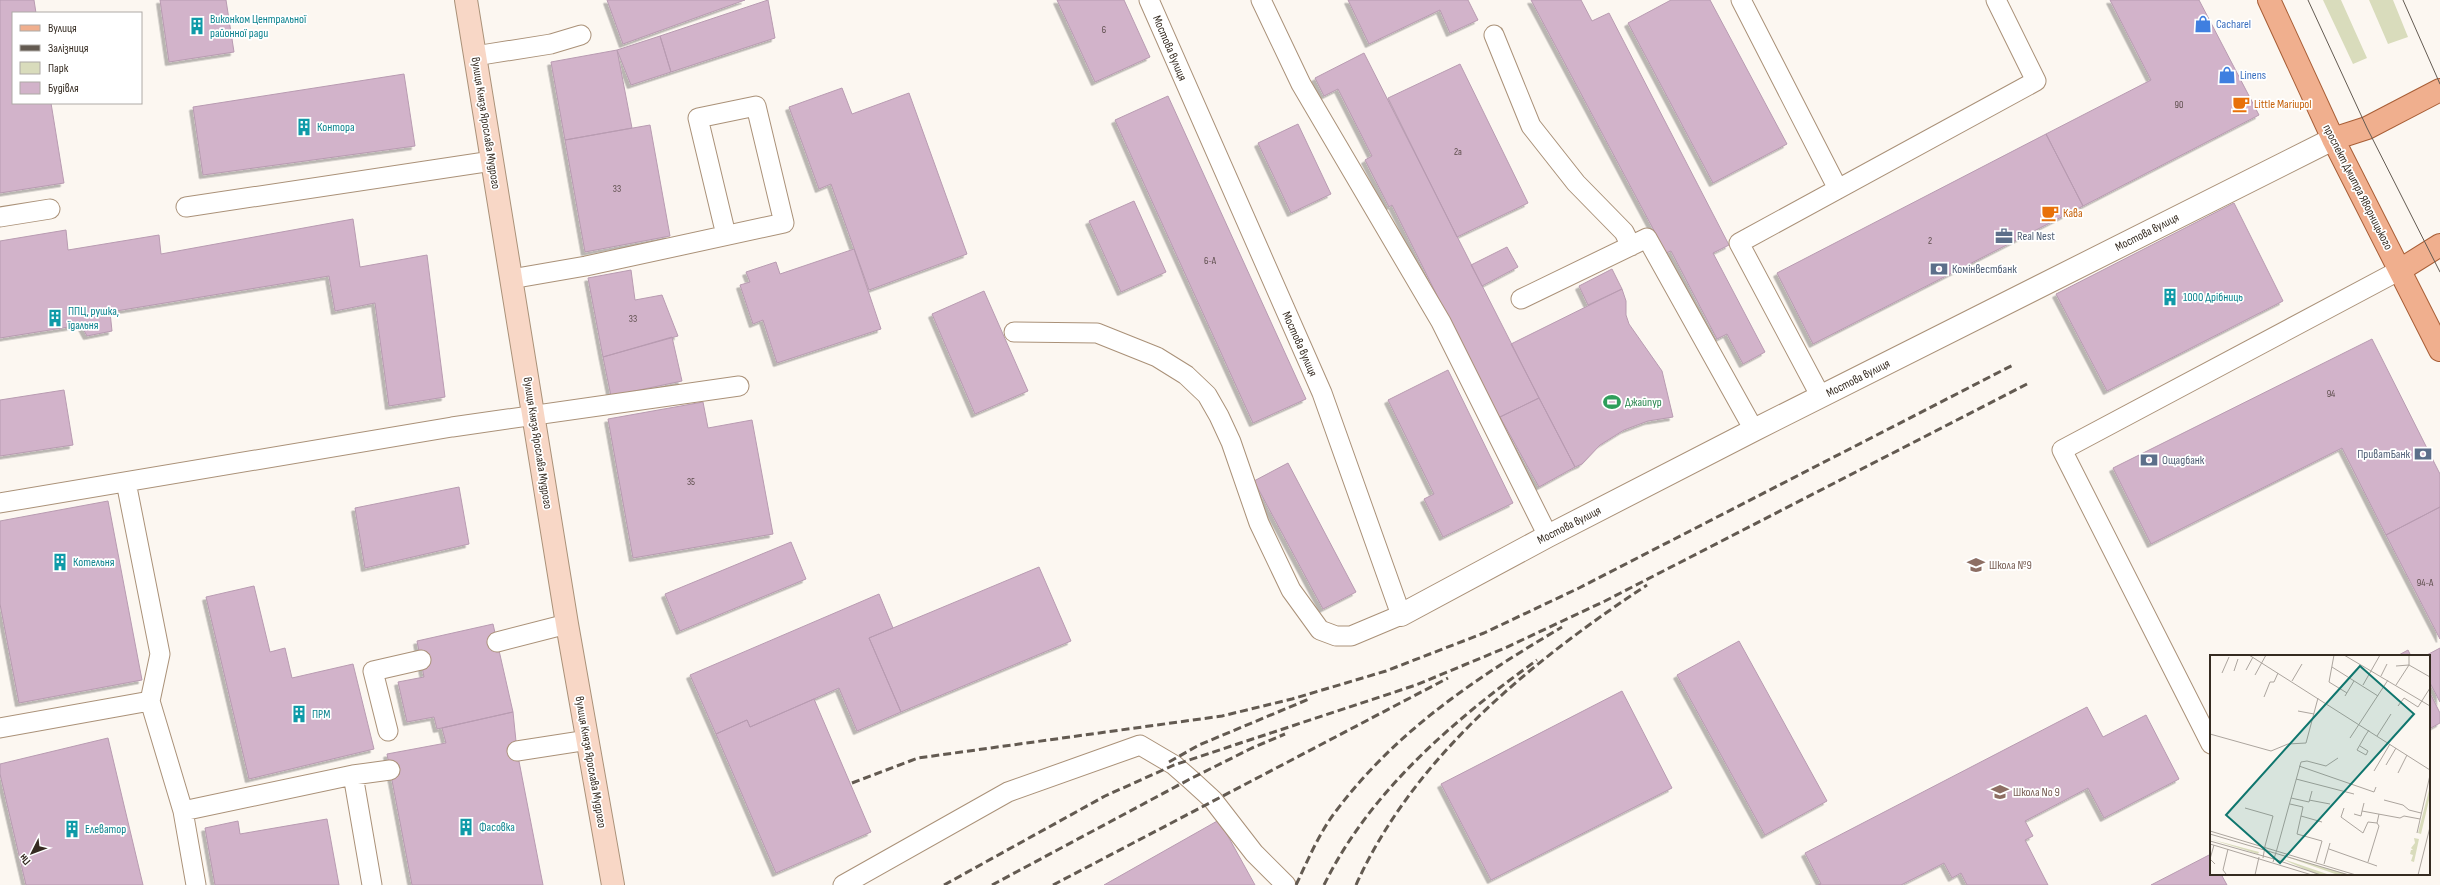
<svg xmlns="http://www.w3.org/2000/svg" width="2440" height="885" font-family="'Sofia Sans Condensed',sans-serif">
  <defs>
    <filter id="shadow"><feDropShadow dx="-3.5" dy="3.5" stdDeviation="0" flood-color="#0004"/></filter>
  </defs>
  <rect width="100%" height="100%" fill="#fcf7f1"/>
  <path fill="#d9dcbc" d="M2323,0h18l26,58 -14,6z
    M2369,0h24l15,37 -20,7z"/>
  <path fill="#d2b3ca" stroke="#b89bb1" filter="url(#shadow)" d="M0,0h34l2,13h-23v90h38l13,80 -64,10z
    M160,0h66l8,52 -65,10z
    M607,0h138l-122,44z
    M768,0l7,38 -104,34 -11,-36z
    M1057,0h67l26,57 -55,25z
    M1348,0h120l10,20 -28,13 -10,-23 -71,34z
    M1531,0h50l11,21 17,-8 120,232 -16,8 52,99 -22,12 -16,-30 -10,5 -46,-88 -5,2z
    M1671,0h39l77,144 -74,39 -85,-160z
    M2110,0h89l60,115 -176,91 -37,-72 105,-54z
    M660,36l11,36 -40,13 -14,-35z
    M617,50l15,78 -67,12 -14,-78z
    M1364,53l175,345 -39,19 -2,1 -106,-213 -3,2 -24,-47 7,-4 -34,-67 -14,7 -9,-18z
    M1460,64l68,139 -71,34 -69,-139z
    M404,74l11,72 -212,29 -10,-68z
    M842,88l10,26 57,-21 58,161 -98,36 -38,-106 -12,5 -30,-82z
    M1168,96l138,303 -53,24 -138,-303z
    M1298,124l33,70 -40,19 -33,-70z
    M650,125l20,111 -85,16 -20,-112z
    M2046,134l37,72 -270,138 -36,-71z
    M1134,201l32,71 -45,20 -32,-71z
    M2234,203l49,98 -176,90 -51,-97z
    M353,219l7,48 67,-12 18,142 -56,9 -14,-103 -40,8 -6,-35 -219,36 2,19 -25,5 -6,-11 -81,13v-97l66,-11 2,20 91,-15 2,19z
    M1507,247l11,20 -36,19 -11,-21z
    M854,249l27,80 -104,34 -14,-43 -10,4 -13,-39 10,-3 -4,-10 30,-10 4,12z
    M1612,269l10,20 -34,16 -9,-19z
    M631,270l4,30 27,-5 16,41 -75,21 -15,-79z
    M1622,289l4,12v14l3,9 33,47 11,46 -25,4 -24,9 -24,15 -18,19 -7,3 -64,-123z
    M984,291l44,100 -53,23 -43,-100z
    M672,337l10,44 -71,15 -8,-39z
    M2372,339l68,135v33l-54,28 -44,-87 -191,96 -38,-76z
    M1448,370l65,133 -70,34 -19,-38 10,-5 -46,-94z
    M64,390l9,55 -73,11v-56z
    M1539,398l36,69 -36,20 -39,-70z
    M703,402l5,26 44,-8 21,114 -140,24 -25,-139z
    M1288,463l68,129 -33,17 -69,-128z
    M459,487l10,57 -104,24 -10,-60z
    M108,501l34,179 -123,23 -19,-99v-83z
    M2440,507v132l-54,-104z
    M791,542l15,37 -126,52 -15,-37z
    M1039,567l32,74 -170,71 -32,-74z
    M254,586l16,66 15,-4 7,30 61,-14 21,85 -125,30 -43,-182z
    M879,594l14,34 -24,10 32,74 -44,19 -18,-43 -89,39 -3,-7 -31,14 -26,-59z
    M493,624l20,88 -76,17 -3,-12 -27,5 -9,-40 26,-5 -7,-36z
    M1739,641l88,160 -62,34 -88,-160z
    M2440,648v54l-11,-21v-25h-4z
    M2408,650l3,6h-14z
    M1622,691l50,97 -181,92 -50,-96z
    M2429,691l11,22v10l-11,6z
    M814,699l57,133 -95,41 -60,-139 31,-14 3,7z
    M2087,707l16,30 43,-22 33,64 -75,39 -16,-30 -63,33 8,15 -8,4 23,45h-81l-6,-12 -9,5 -8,-15 -43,22h-83l3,-1 -16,-31z
    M513,712l4,39 26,134h-131l-25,-131 59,-11 -4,-15z
    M108,738l35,147h-117l-26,-111v-10z
    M327,819l12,66h-124l-10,-57 33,-7 2,13z
    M1219,820l36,65h-151z
    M2211,854v20h10l6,11h-76z"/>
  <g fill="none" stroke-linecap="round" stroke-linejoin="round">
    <g stroke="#aa9178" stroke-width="21">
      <path id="service" d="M1261,0l40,84 140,238 107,214
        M1741,0l97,189
        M1494,35l37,91 45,57 48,49 7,14
        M475,56l76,-12 30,-9
        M186,207l306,-46
        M0,217l50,-8
        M511,279l75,-13 198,-43 -28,-117 -58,12 28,117
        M1521,299l126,-61 107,192
        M1014,332l83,1 60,24 29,18 21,20 12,21 12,26 28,81 32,67 29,40 16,6h15l50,-21 -79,-222 -173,-393
        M1821,397l-82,-154 297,-162 -40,-81
        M126,482l34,172 -10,47 33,110 13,74
        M0,503l452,-76 287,-41
        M497,642l70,-18
        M0,728l150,-27
        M388,731l-15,-60 48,-11
        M2211,744l-149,-294 338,-180
        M517,751l71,-11
        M353,775l19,110
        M183,811l170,-36 37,-5
        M843,885l165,-93 132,-47 34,20 16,14 23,21 41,53 32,32"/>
    </g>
    <g stroke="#aa9178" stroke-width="24">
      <path id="minor" d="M1401,615l147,-79 206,-106 579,-291"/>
    </g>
    <g stroke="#aa9178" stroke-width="24">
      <path id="secondary" d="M466,0l101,624 46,261"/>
    </g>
    <g stroke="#a85e36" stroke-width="24">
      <path id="primary" d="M2269,0l64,139 107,211
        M2333,139l34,-11 73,-38
        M2400,270l40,-25"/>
    </g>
    <use href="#service" stroke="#fff" stroke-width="19"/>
    <use href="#minor" stroke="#fff" stroke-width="22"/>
    <use href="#secondary" stroke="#f8d7c6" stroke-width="22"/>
    <use href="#primary" stroke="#f0af8e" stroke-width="22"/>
    <path stroke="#635a51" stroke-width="1" d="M2308,0l59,128 73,144
      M2403,0l37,84"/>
    <path stroke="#635a51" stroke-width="3" stroke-dasharray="8 4" stroke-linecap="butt" d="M1169,762l30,-17 110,-46
      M852,783l66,-25 304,-42 70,-17 94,-28 98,-38 95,-45 434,-223
      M944,885l161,-89 69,-31 242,-80 89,-37 100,-47 422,-217
      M992,885l198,-106 62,-31 33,-14
      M1053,885l395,-207
      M1296,885c12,-25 23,-52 40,-74 61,-81 140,-133 226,-184
      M1324,885c46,-94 130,-165 213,-225
      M1356,885c58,-129 176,-224 291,-300"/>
  </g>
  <defs>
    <g id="shop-bare" transform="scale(1.38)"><path d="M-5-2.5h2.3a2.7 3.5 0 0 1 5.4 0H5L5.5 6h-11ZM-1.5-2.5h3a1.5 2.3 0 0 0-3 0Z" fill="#3f7fe0" stroke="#fff" stroke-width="2.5" paint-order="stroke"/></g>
    <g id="building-bare" transform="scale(1.38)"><path d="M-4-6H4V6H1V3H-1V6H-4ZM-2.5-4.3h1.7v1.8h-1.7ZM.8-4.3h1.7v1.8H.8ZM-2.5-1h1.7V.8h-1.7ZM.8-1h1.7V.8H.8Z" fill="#0f9aa8" stroke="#fff" stroke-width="2.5" paint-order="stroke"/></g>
    <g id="cafe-bare" transform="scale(1.38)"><path d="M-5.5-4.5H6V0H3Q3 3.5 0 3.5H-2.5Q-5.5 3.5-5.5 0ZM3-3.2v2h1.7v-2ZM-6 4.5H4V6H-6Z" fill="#e8710a" stroke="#fff" stroke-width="2.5" paint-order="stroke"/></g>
    <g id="office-bare" transform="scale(1.38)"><path d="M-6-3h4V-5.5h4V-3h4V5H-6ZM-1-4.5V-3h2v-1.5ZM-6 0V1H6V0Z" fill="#5c6f8a" stroke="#fff" stroke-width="2.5" paint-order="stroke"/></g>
    <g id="bank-bare" transform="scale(1.38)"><path d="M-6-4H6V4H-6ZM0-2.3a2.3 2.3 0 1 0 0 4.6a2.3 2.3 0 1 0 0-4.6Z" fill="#5c6f8a" stroke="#fff" stroke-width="2.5" paint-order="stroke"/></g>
    <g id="stadium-bare" transform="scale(1.38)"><path d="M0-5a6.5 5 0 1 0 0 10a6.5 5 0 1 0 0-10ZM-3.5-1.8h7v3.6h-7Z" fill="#2e9e5b" stroke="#fff" stroke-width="2.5" paint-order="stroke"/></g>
    <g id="school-bare" transform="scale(1.38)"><path d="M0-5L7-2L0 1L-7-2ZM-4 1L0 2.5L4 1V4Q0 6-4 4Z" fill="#8d6e63" stroke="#fff" stroke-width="2.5" paint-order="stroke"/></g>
  </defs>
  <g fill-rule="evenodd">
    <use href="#shop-bare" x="2203" y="24"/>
    <use href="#building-bare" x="197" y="26"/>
    <use href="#shop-bare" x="2227" y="75"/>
    <use href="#cafe-bare" x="2241" y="104"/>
    <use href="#building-bare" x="304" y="127"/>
    <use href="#cafe-bare" x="2050" y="213"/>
    <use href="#office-bare" x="2004" y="236"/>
    <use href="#bank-bare" x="1939" y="269"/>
    <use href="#building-bare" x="2170" y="297"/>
    <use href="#building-bare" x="55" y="318"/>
    <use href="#stadium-bare" x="1612" y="402"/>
    <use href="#bank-bare" x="2423" y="454"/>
    <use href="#bank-bare" x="2149" y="460"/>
    <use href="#building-bare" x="60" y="562"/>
    <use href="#school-bare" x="1976" y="565"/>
    <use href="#building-bare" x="299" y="714"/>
    <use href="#school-bare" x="2000" y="792"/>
    <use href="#building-bare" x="466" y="827"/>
    <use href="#building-bare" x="72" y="829"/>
  </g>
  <g text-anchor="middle" stroke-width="3.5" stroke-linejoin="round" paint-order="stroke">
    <g font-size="10" fill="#5c4d4b">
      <text x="1104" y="33">6</text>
      <text x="2179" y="108">90</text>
      <text x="1458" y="155">2а</text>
      <text x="617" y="192">33</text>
      <text x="1930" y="244">2</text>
      <text x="1210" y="264">6-А</text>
      <text x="633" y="322">33</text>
      <text x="2331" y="397">94</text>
      <text x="691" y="485">35</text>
      <text x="2425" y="586">94-А</text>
    </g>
    <g font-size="12" fill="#0d838f" stroke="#fff" text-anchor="start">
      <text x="210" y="23">Виконком Центральної<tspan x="210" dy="14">районної ради</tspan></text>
      <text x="317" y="131">Контора</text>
      <text x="2183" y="301">1000 Дрібниць</text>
      <text x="68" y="315">ППЦ, рушка,<tspan x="68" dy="14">їдальня</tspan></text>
      <text x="73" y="566">Котельня</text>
      <text x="312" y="718">ПРМ</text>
      <text x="479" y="831">Фасовка</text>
      <text x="85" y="833">Елеватор</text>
    </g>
    <g font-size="12" fill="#366cbe" stroke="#fff" text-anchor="start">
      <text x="2216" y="28">Cacharel</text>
      <text x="2240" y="79">Linens</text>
    </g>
    <g font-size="12" fill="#352b21" stroke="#fff">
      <text transform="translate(1170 48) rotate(67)" y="4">Мостова вулиця</text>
      <text transform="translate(486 123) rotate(81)" y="4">вулиця Князя Ярослава Мудрого</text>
      <text transform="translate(2358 187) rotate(63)" y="4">проспект Дмитра Яворницького</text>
      <text transform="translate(2147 232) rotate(-27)" y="4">Мостова вулиця</text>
      <text transform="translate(1300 344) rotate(66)" y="4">Мостова вулиця</text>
      <text transform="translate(1858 378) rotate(-27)" y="4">Мостова вулиця</text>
      <text transform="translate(538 443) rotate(81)" y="4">вулиця Князя Ярослава Мудрого</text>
      <text transform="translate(1569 525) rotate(-27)" y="4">Мостова вулиця</text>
      <text transform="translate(591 762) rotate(80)" y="4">вулиця Князя Ярослава Мудрого</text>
    </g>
    <g font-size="12" fill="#c56008" stroke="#fff" text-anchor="start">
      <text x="2254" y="108">Little Mariupol</text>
      <text x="2063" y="217">Кава</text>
    </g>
    <g font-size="12" fill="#4e5e75" stroke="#fff" text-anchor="start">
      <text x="2017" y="240">Real Nest</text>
      <text x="1952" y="273">Комінвестбанк</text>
      <text x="2410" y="458" text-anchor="end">ПриватБанк</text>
      <text x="2162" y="464">Ощадбанк</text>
    </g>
    <g font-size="12" fill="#27864d" stroke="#fff" text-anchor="start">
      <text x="1625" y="406">Джайпур</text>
    </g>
    <g font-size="12" fill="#785e54" stroke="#fff" text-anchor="start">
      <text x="1989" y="569">Школа №9</text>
      <text x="2013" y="796">Школа No 9</text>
    </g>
  </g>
  <g transform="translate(2210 655)">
    <rect width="220" height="220" fill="#fcf7f1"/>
    <path d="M220,131v10l-9,38 -3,-1zM204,183l5,1 -5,23 -3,-1 2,-6 -3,-1 1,-4h2l-2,-2 4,-5zM0,184l49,13 -1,2zM71,200l69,20h-12zM70,203l50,17h1h-13z" fill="#d9dcbc"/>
    <path fill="none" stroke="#aca59e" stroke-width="1" d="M39,0l181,115M124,0l-5,27 18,11M134,0l86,51M186,11l13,-1 21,12M122,12l46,29M36,15l7,-13M24,16l4,-12M12,18l7,-16M45,20l11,-20M171,21l6,-12M82,26l10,-17M153,30l17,-30M186,30l13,-20v-10M135,41l9,-15M54,42l6,-15h4l4,-9M188,51l6,-8 14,9 12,-19M88,56l16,3M0,79l61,17 17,-7 18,-1 12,-45M167,81l14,-22M140,83l38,-58M150,91l8,5 -2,4 -9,-5 8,-14 4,-6M176,110l10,-17M89,111l75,26 2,-5M164,116l16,-27M188,118l9,-18M86,124l58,15M81,143l18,4 3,-11M99,145l21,4M174,145l19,5 6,5 12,3M154,148l-2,8 38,7 4,-2 16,3M80,149l13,3 -6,27 25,7 -6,21M35,153l28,8 -8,30M134,153l-3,9 22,16 5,-11 9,1M144,159l7,2 1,-5M91,161l21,6M0,176l146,44M207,178l13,-58M0,179l139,41M0,186l64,18 47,16M0,189l102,31M4,190l-4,14 5,5M67,194l24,-87 6,-1 19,5 12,-8M119,194l48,17M53,203l2,-12M63,207l4,-13M158,207l11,-36 -2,-3 2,-9M114,209l6,-21M16,219l-3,-4 5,-21M45,220l4,-18M208,220l12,-48"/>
    <path fill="#0f766e" fill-opacity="0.15" stroke="#0f766e" stroke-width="2" d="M150,11l54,48 -134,149 -54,-48z"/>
    <rect width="220" height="220" fill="none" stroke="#352b21" stroke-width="2"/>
  </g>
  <rect x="12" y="12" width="130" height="92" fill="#ffffff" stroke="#aeaaa6"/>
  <rect x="20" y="25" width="20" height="6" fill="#f0af8e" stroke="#aeaaa6"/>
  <text x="48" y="32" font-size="12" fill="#352b21">Вулиця</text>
  <rect x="20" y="45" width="20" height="6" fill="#635a51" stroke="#aeaaa6"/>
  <text x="48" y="52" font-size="12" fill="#352b21">Залізниця</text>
  <rect x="20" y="62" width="20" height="12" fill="#d9dcbc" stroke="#aeaaa6"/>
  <text x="48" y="72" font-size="12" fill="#352b21">Парк</text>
  <rect x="20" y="82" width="20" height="12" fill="#d2b3ca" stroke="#aeaaa6"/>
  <text x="48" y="92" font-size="12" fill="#352b21">Будівля</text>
  <g transform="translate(32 853) rotate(228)" stroke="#ffffff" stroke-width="3" paint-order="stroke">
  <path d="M0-3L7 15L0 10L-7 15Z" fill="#352b21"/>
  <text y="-6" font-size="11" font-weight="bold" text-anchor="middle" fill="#352b21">Пн</text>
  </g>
</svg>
